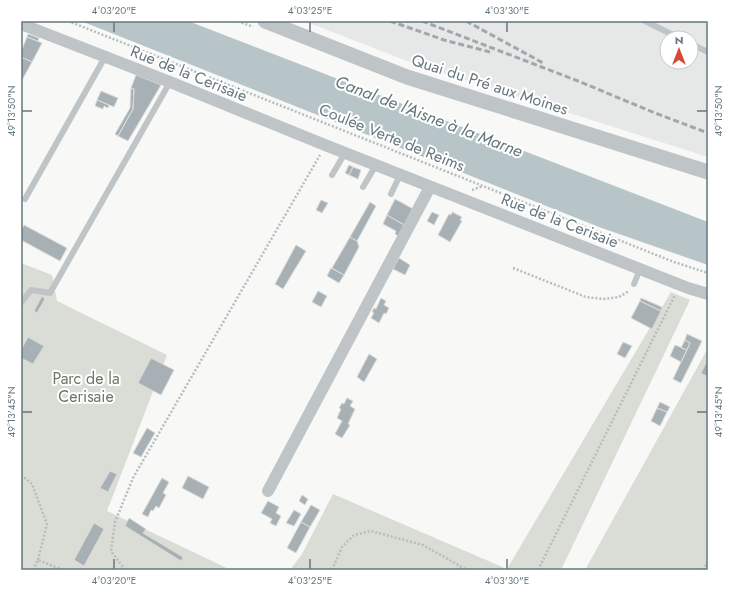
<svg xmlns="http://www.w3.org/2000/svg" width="729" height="591" font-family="Jost,sans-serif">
  <rect width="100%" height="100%" fill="#f8f8f6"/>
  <path fill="#e6e8e7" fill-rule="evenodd" d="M304,21h404v136l-293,-93zM667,38h24v24h-24z"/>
  <path fill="#d9ddd5" d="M21,263l31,12 5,26 110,54 -60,156 124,59h-210z
    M671,292l19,8 -129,270h-271l12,-16 31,-60 174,75z
    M708,348v222h-123z"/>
  <path fill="#b8c5c8" d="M81,21h107l520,201v43l-109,-38z"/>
  <path fill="#a7b1b5" stroke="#dadad8" d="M28,34l11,4 -1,3 -11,-4z
    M27,37l15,6 -10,19 -11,-5v-5z
    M21,57l11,5 -11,20z
    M136,75l25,10 -33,56 -10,-5 15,-27 1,-20 -3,-1z
    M131,88l3,1 -1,20 -15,27 -3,-2 15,-26z
    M101,91l17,7 -4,9 -17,-7z
    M97,100l12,5 -1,3 -4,-2 -1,3 -8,-3z
    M349,165l4,2 -4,8 -4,-2z
    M353,167l8,3 -3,9 -9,-4z
    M395,199l20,11 -9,16 -19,-11z
    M321,200l7,3 -6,10 -6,-3z
    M370,202l6,4 -19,35 -7,-4z
    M432,212l7,3 -5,10 -7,-4z
    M452,212l10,5 -2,3 2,1 -12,21 -12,-7 11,-21 2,1z
    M387,215l19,11 -6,11 -5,-3 1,-3 -13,-7z
    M24,225l43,23 -7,13 -39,-21v-9z
    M350,237l7,4 2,6 -15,28 -12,-7z
    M296,245l10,6 -23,38 -8,-5z
    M399,258l11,7 -5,10 -12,-6z
    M331,268l13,7 -5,8 -12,-7z
    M318,291l9,5 -6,11 -9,-5z
    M42,296l3,3 -8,14 -3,-2z
    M381,298l5,3 -2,4 5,3 -3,6 -2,-1 -5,10 -8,-5 3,-5 -2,-1 2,-4 2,1z
    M641,298l21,9 -1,4 -21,-10z
    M640,301l21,10 -9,18 -21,-11z
    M687,334l15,7 -21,42 -8,-4 17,-36 -5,-3z
    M28,337l16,9 -11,18 -12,-6v-8z
    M685,340l5,3 -3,7 -6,-2z
    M623,342l9,4 -7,12 -8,-4z
    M675,345l12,5 -6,12 -11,-6z
    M369,354l8,5 -13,23 -7,-5z
    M151,358l23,12 -13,25 -23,-12z
    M708,359v18l-7,-4z
    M347,398l6,3 -3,5 5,3 -7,15 2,1 -8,13 -7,-4 7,-13 -5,-3 4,-9 -2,-1 3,-5 2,1z
    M660,402l10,5 -3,5 -10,-4z
    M657,408l10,4 -7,14 -9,-5z
    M147,428l8,5 -14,24 -8,-4z
    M110,471l7,3 -9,18 -8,-4z
    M188,476l21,11 -6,12 -21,-11z
    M162,478l7,4 -6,11 3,2 -7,13 -3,-2 -3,5 -2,-1 -3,7 -6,-3z
    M302,495l6,4 -3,6 -6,-4z
    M268,501l11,6 -3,6 5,3 -5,10 -6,-3 2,-4 -11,-6z
    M311,505l9,5 -10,17 -9,-5z
    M294,510l7,4 -7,12 -8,-3z
    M129,518l17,11 -3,4 40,24 -2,4 -56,-35z
    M301,522l9,5 -14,26 -9,-5z
    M94,523l10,6 -20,37 -10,-6z"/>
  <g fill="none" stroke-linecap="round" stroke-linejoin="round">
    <path stroke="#b8bcbe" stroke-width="2.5" stroke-dasharray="2 2" stroke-linecap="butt" d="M68,21l606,241 34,11
      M238,21l15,6
      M472,190l11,-4
      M513,268l73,29 17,2 16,-2 10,-6
      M21,475l11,9 15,40 -9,36
      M33,570l5,-10 25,10
      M125,570l-14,-19 4,-29 18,-44 187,-323
      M332,570l10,-23 12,-12 17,-4 52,14 44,25
      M538,570l137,-275
      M703,570l5,-9"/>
    <path stroke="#bfc5c7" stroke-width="6" d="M645,21l34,17
      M691,44l17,8
      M332,175l13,-22
      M363,187l13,-22
      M391,194l9,-19
      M25,199l80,-142
      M634,284l6,-15
      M21,303l10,-13 19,3 120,-211"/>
    <path stroke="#bfc5c7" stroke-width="12" d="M21,24l149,58 155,63 363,143 20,6
      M268,491l162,-304"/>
    <path stroke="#bfc5c7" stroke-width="15" d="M265,21l142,56 301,95"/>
    <path stroke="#9fa8ac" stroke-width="3" stroke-dasharray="6 3" stroke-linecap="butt" d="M390,21l54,19 46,12
      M422,21l156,60 77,32 53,20
      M466,21l79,43"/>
  </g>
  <path fill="none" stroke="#65777f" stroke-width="1.5" d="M114,22v10M310,22v10M507,22v10M22,111h10M697,111h10M22,412h10M697,412h10M114,559v10M310,559v10M507,559v10"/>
  <g text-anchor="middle" stroke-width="4" stroke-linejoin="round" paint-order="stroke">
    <g font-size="16" fill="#65777f" stroke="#fff">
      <text transform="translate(189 73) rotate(22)" y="6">Rue de la Cerisaie</text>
      <text transform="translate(490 84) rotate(18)" y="6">Quai du Pré aux Moines</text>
      <text transform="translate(392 137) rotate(22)" y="6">Coulée Verte de Reims</text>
      <text transform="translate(560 220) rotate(21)" y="6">Rue de la Cerisaie</text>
    </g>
    <g font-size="16" fill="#697764" stroke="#fff">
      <text x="86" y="384">Parc de la<tspan x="86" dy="18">Cerisaie</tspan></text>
    </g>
    <g font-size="17" font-style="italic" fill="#607679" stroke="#fff">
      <text transform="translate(429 116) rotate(21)" y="6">Canal de l'Aisne à la Marne</text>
    </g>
  </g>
  <rect width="729" height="591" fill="none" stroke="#ffffff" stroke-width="44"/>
  <g transform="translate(679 50)"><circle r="19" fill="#ffffff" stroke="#c1c9cc"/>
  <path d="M0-3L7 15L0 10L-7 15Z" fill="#d94635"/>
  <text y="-6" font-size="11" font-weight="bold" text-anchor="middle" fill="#65777f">N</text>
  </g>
  <rect x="22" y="22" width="685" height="547" fill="none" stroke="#65777f" stroke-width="1.5"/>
  <g font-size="10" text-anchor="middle" fill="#65777f">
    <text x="114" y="14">4°03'20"E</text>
    <text x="310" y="14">4°03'25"E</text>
    <text x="507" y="14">4°03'30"E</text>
    <text transform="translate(11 111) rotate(-90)" y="4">49°13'50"N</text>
    <text transform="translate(718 111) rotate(-90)" y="4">49°13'50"N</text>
    <text transform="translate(11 412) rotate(-90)" y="4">49°13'45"N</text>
    <text transform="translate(718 412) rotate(-90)" y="4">49°13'45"N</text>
    <text x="114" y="584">4°03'20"E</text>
    <text x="310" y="584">4°03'25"E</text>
    <text x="507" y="584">4°03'30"E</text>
  </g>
</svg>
